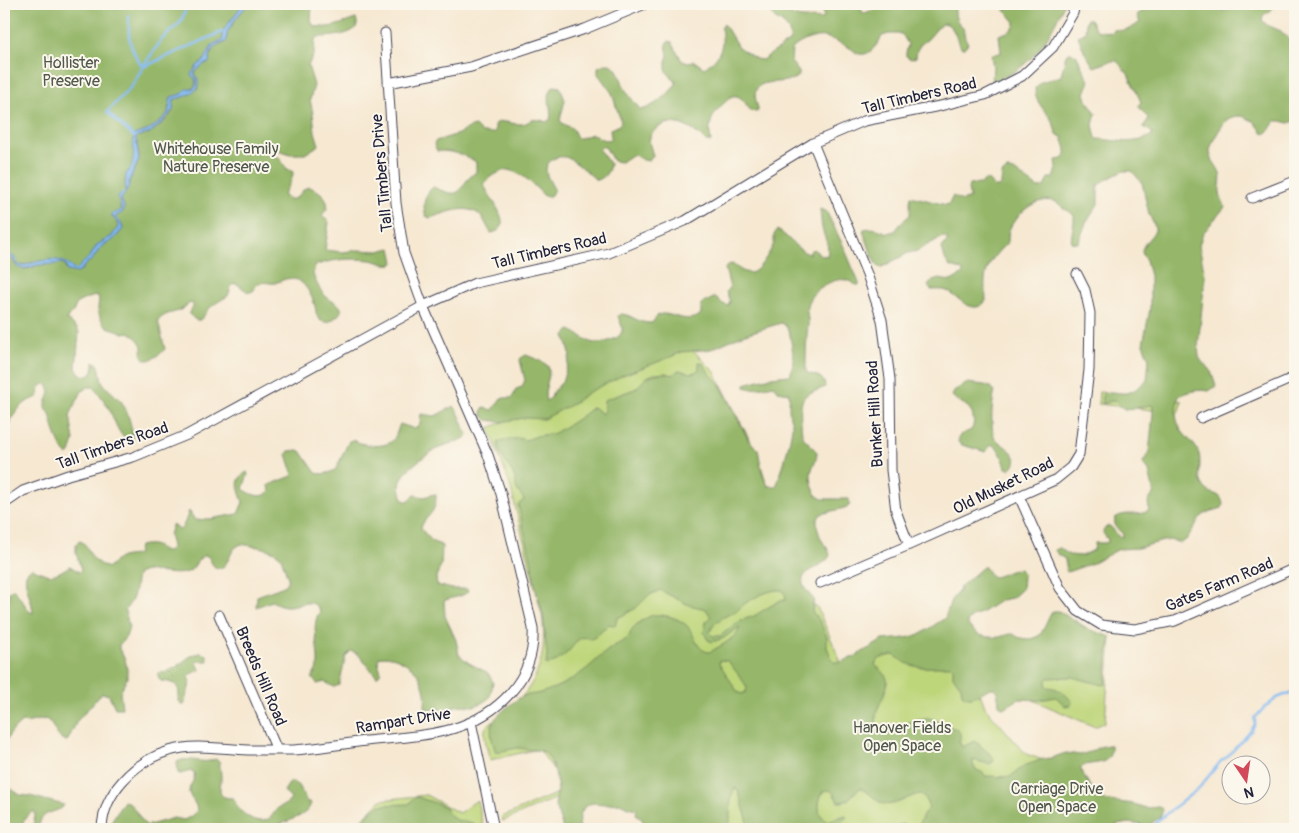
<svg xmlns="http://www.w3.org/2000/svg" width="1299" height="833" font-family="Pangolin,sans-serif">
  <rect width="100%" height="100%" fill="#fbf7ec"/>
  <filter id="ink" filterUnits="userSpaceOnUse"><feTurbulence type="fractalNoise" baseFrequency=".02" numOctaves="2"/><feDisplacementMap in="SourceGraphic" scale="10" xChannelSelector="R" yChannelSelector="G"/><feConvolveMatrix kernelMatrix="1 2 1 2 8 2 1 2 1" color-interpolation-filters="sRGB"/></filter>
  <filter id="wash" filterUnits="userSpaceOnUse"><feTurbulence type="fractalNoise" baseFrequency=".0096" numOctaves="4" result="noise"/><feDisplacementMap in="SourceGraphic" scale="20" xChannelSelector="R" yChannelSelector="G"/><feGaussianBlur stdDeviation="1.12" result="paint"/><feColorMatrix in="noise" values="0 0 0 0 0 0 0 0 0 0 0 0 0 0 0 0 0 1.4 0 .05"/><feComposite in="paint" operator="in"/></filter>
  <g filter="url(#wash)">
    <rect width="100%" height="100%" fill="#f6e8d1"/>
    <path fill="#bed67a" stroke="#707c5a" d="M687,344l28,28 43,84 35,113 5,6 14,30 5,2 27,62 107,-46 19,43 105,-46 15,10 21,7 -6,85 -10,5 -62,-27 -21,-49 -41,17 14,39 41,47 28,10 53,65h-440l-6,-12 -70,-34 -88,38 -1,-4 65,-28 -28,-40 -49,11c-2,-8 -7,-24 -5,-31 3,-7 16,-12 22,-17 31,-27 41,-56 35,-97l-32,-130 -21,-57z
      M1099,392l83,9 -4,12 -80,-9z
      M426,795l33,18 18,-13 6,27 -6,2h-125l29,-29z"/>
    <path fill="#96b76a" stroke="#5c6c52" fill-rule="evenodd" d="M4,4h239l-7,10 -5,5 -9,16 1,5 -1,1 -5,1 -13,19 -6,4 -6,8c3,5 5,9 2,15l-8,2 -4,4 -11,3 -3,16 -8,9 -13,9 -10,3 -3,1v26l-9,20 1,5 -1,4 -7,7 3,11 -3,4 -4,1 -2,3 5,6 1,6 -6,8 -15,9 -6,10 -15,15 -4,-1 -5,-5 -12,-4 -17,1 -18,5 -3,-2 -1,-6 -6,-3 -6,1z
      M247,4h65l-1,17 3,5c14,4 29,-3 42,-7 8,16 -27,18 -38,18l-3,3 -1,13 -6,13 6,19 -4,15 3,13 2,19 4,13 -14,9h-15l-17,-6 -2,1 -2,4 2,3 8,1 7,11 7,4c0,8 -6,16 -10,23 15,13 17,-8 26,-8 1,0 7,3 7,3 8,4 13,11 11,19l-5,6 1,2 6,5 -4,28 18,2 15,-2 21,1 12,-3 3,14 -1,2c-7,2 -15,-3 -23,-4 -17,-2 -37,-1 -53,5l-2,2 -2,7c3,9 8,19 15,24 3,3 12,6 13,10 2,6 -9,12 -13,14 -3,0 -6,0 -8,-2 -4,-3 -4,-10 -5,-14 -3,-10 -10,-25 -21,-27 -7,-2 -13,2 -19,4 -8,1 -10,-3 -19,2l-2,5 -3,2h-3l-11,-8h-4l-2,3 -3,9c-7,4 -15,8 -21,15 -2,2 -4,8 -8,9 -4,1 -7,-3 -10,-6l5,-9 -4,-2c-3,2 -5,4 -8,6 -8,5 -17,3 -24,12l7,28c-4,5 -20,18 -23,6 -1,-2 1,-5 0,-8 -1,-6 -9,-12 -13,-15l-6,1c-12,-7 -15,-1 -23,-16 -1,-4 -2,-4 -2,-9 0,-5 2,-7 0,-12h-3l-12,4 -6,3 -4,9 -7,7 10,8 3,5 -3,36c8,13 18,10 18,-6h2c5,5 4,12 6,19 4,8 13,13 19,20 7,10 11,26 12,38l-1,2c-13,0 -18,-24 -24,-34 -4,-7 -9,-13 -14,-20h-6l-6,4 -12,24 4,26 -4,12 -3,2c-8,-9 -12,-22 -15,-33 -1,-3 -1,-6 -2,-8 -2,-5 -3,-1 -4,-7 -1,-9 9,-13 0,-23h-2l-4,3c-1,3 0,6 -1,8 -2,4 -8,4 -11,6 -11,7 -21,22 -22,35l-2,2v-180l3,-1 7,3v3l10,6 8,-1 4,-3 26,-2 4,2v5l14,2 7,-9 5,-3 9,-13 12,-7 10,-11 -2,-6 -6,-6 5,-3 4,-7 -3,-8 7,-11 1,-3v-4l8,-16 2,-9 -3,-18 2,-2c12,-1 28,-13 34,-24 1,-4 1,-9 2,-13 9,-1 17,-5 24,-11l-3,-16 9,-8 4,-1c6,-13 0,-15 17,-20l2,-4v-7c3,-3 5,-6 7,-11 4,-6 10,-11 13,-17z
      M773,4h11c3,18 25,13 39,15l1,-3 -2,-4 2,-3h14l-1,-5h23l2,8 3,1 10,-4 3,-5h77c0,11 -1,16 8,23l2,11 3,5 -4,5h-2c-7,-8 -6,-22 -18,-25l-4,2 -12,14 -7,5 -4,6 -1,7 -5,2 -5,-3v-3l2,-9 -6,-10h-13l-7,2c-4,8 -12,20 -22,18 -4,0 -6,-4 -10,-6 -7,-4 -17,-9 -25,-11 -10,-2 -26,5 -33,12l-1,13 8,10v4c-18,13 -54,-5 -41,32v3l-2,1 -5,-1c-6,-7 -9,-17 -19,-15 -15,13 -26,23 -21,45l-1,1h-4c-11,-13 -33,-26 -48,-14 -3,2 -7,5 -8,9 -2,5 2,14 3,19l-4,5c-18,-2 -9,-13 -28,1l-8,-1 -7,-13 -2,-2 -4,2 -1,2 11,14c-1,8 -6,15 -14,16 -6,-6 -20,-18 -28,-22 -9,-4 -22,2 -22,12 0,6 5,13 8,19l-3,6 -4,2 -3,-1c-8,-9 -23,-25 -36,-26 -4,0 -8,2 -12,4 -5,2 -9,5 -12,11 4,11 34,44 7,48 -3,-4 -5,-10 -8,-14 -12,-18 -37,-6 -53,-1l-4,-2c-4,-11 -2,-21 7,-29 34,15 22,0 43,-15v-10c-12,-8 -25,-11 -39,-11l-3,-7 2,-3 22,-7 13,-7 4,-1 7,7h11l2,-2v-7c8,-5 15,0 24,0 11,1 10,-9 27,-2l4,-2c3,-12 -6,-24 4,-34l6,1 5,13 -5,20 2,3c11,7 9,1 15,15h4l11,-4c7,3 11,8 19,5l-1,-10 8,-3 3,-4 -9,-29 -14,-19v-7c18,-10 21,7 26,20 3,6 12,18 17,23 12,-3 28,-15 35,-26v-2l-9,-10 -1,-3v-7l2,-7 -2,-11 2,-3 4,1 10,19 6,1 6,-1 10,7c4,-2 6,-5 10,-8 6,-7 9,-14 8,-24 0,-5 -2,-7 1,-12l3,3 12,20 18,12 6,1 28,-19c2,-20 -17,-18 -19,-29 0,-3 1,-6 2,-8z
      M1000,4h64c-16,37 -31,63 -71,78l-1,-1 1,-14 -2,-12 1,-1 9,-1 -2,-18c8,-3 16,-4 16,-13z
      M1157,4h61l2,5 5,2 13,-7h37l-6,9h-3l-3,3 -1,4 5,5 14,6 9,10h5v80l-6,2 -8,-2h-6l-7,11 -4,2 -10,-13c-5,-1 -9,-5 -14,-5 -4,0 -9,1 -12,3 -5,3 -19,27 -18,33 0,8 8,14 10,21 2,6 -1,13 0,20 0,5 4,9 5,14l-22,26 -4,12 6,31 -7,71 1,10 3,5 8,7 6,17 -7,5c-11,-2 -19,0 -30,5 -5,14 -4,28 6,39 6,7 11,10 14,19 3,11 -3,22 5,33 6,8 13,6 16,10 2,2 2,5 3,7l-1,4 -16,5 -5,4 -15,23 -5,3 -10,-3 -8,1 -25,7 -19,1 -26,14 -26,9 -1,-2 -1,-11 -7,-4 -3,-5 1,-1 4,-1 9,7 13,1 12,-6 1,-7h10l3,-1v-2l-5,-7c0,-3 3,-7 7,-7l9,10 4,1v-3c-5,-4 -10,-9 -8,-16 11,-8 24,0 34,-8l-1,-8 6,-9 -5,-22 -5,-6 -1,-3 6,-9 4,-39v-8l-3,-1 -13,3 -13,1 -10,-9 -11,4 -1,-1c-3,-17 14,-9 24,-10 8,-1 15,-8 21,-13l2,-21 -6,-15 7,-35v-33l-4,-16 -3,-5 -1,-5 2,-5 11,-14v-4l-6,-13 -7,-31 -10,-12h-9l-23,12 -2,3v18l-12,19 -7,18 -1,2 -7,-1c0,-4 4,-24 3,-26 -2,-4 -6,-5 -9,-7 -4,-2 -6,-6 -9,-7 -19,-7 -40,12 -47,28 -1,4 -1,8 -1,12 -11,10 -22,22 -23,38 -1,7 1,14 1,21 -13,16 -27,-4 -39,-10 -5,-2 -11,-1 -16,-1l-3,-4 2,-4 9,-3 12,2 12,-7 -1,-4 -12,-3 -5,-8 -3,-11 5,-7v-3l-5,-1 -25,14 -9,2 -28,15 -5,-5 -12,-32 1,-2c9,-2 15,0 23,4l8,-2 7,-9 8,-7c1,-6 -1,-14 1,-19l35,9 3,-1 4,-8 9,5 8,-3 -2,-8 1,-5 11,-1 5,-4h3l6,7h5l2,-3 1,-10 5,-4 7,1 24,17 6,-1 4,-9h5l4,-12 -1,-6c16,-1 9,-13 6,-23l-6,-3c-1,-6 -2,-11 -6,-16 -7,-10 -15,-16 -15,-30l6,-6 20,-6 5,-21 5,-3 6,4 12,25v2l-4,10 2,7 9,13 -3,12 3,13 1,1c18,1 39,7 55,-4v-3l-9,-5 5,-7v-2l-10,-12 3,-4 -13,-28 -11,-13h-6l-17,6 -9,-14 -7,-17 7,-3 1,-12 1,-2h3l6,11 16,3 2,-4c10,4 19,-1 26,-7l-3,-6 1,-2z
      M820,209l6,2 17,34 16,38v2h-2c-4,-1 -7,-4 -11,-5 -14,-3 -37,12 -39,26 -1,6 2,13 1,19 -2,16 -2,31 -2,47 8,4 19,3 19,15 -5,3 -14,5 -19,8 -9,7 -4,31 -4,41l15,16c0,7 -3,11 -5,17 -3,9 1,18 4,26l6,4h27l1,5 -2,3 -27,7 -4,6c0,9 2,16 7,24 3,4 5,6 6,11 -4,10 -18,12 -25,20 -7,8 3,18 9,24l-2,12 7,9 8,17v10l4,11 3,4h7l13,-5 29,-17 23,-2 15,-4 24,-16 6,-18 8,-9 1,-4 23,-20h2l6,9 2,1c9,-1 18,-8 27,-8l3,6 -1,14 -10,9 -11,2 -17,11 -12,6 -5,5c6,14 19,16 33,15 3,-1 7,-3 11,-3 5,0 3,1 7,3 5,2 14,3 19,0 7,-4 10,-19 16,-26h6l26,17 26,9 -3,13 -2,34 -3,1 -31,-8 -24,1 -2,2v7c12,0 18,6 26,14v2l-2,2 -5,1 -9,-9 -16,3 -21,-1 -15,9 -5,-3c-2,-39 -20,3 -37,-11l-1,-8 -8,-10v-9c-5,-2 -11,-1 -16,0 -20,1 -27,0 -43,-12 -7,1 -16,2 -19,10 3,3 10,7 11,12 5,9 -7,25 -9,35 -2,6 0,14 2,20l5,2c12,-5 32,-18 45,-16 6,1 12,6 18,8 7,2 13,3 14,11l-2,4 3,6 13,-6 17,15 2,4 -1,2 -4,2 -16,-4v4l2,5 8,4 2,3 25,1 14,-11 19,-7 8,-1 15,-5 14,2 10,-3 9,-5 9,-2h3c1,24 -19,15 -30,22v4l13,21 7,8 33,4 12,4 12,-1 3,1 2,2 -3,7 -12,9 -19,-3 -12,2 -2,4h-231l10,-2 8,-3 6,3 11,-3 6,-12 4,-4 -4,-9 -5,-5c-13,2 -27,15 -39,9 -6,-4 -13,-11 -20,-15 -10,4 -9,15 -23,14l-4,-8 -4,-4 -7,1c-5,11 -7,23 4,30l19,-6v3l-6,5 1,6h-91l-12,-39 -3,-2c-6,9 -5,30 -5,41h-84l-4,-10 -6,-5 1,-5 -9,-2 -8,-4 -14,1 -14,-1 -8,4 -4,8 -1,14h-16l-8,-24 3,-16 -3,-17 -4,-11 -6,-9 -4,-1 -23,-3 -22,4c-4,-10 -8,-24 -1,-33 6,-7 19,-18 26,-22 6,-3 13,-2 19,-4 14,-4 29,-11 41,-20 9,-6 17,-15 26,-22 6,-5 13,-8 20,-12 3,-3 3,-6 5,-10 4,-5 16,-13 22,-14 12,-1 28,4 35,13 6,9 9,24 21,24 10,-6 25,-13 30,-24l-1,-1 -15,11 -12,4 -4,-2 -4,-7 2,-11 5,-5 -5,-8 -17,-4 -14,-7 -15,-8 -12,6 -12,12 -18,10 -1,1 -2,7 -6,-2 -12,12 -6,3 -7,-2 -5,2 -12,14 -10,8 -11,4 1,-11 -4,-39 -8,-28 -3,-24 -14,-58 6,-5c-2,-5 -7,-8 -8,-13 -1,-3 0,-6 -1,-8 -4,-13 -17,-23 -17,-37l20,-4 8,2 11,-4 18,-3 24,-15 14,-11 8,6h3v-13l31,-11 12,-12 7,-3 12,-1 7,2 5,-5c8,1 15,6 21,-1v-7h3l8,12 10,10 29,57 9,8 4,23 6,14h8c4,-6 17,-54 16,-62 0,-3 -2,-4 -2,-7 -2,-8 0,-16 -1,-24l-11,-2 -4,-6 -22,4 -7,-2v-3l3,-1 23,-6 18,-2 2,-2 3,-13 -4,-25 -4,-9 -5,-3 -39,12 -31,14 -29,3 -14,6 -45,17 -34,17 -17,12 -28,15 -20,-1 -23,4 -14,-2 -5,-5v-5l2,-2 9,2 8,-12h11l2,-4 2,-5 6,-2 3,-7 -5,-20 1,-2 5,-3 15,6 7,5c4,12 -6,23 -2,35l5,-3 2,-6 9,-10 6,-18 2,-10 -5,-19 5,-5c20,9 19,19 44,9 3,-1 7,-4 8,-8 1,-5 -3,-11 -4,-15l2,-2c12,0 18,10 32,9 2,-2 3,-5 5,-7 9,-8 29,11 44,-2v-10l15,-7 7,7 5,2 2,-5 -4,-9 4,-4 -5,-20 3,-3 4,-1c5,3 11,9 18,9 8,0 21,-22 24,-30 0,-4 0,-5 0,-8l3,-5c12,6 19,20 32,24l2,-4 2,-1 8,6 6,1c2,-9 0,-13 -3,-21 -3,-7 -3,-18 -4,-26zM776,590h6c2,3 5,6 3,10l-8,2 -23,14 -12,4 -10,6 -8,7 -4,3h-7l-3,-3c2,-9 11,-15 20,-19 0,0 7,-3 7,-3 2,-2 4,-4 6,-6 9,-7 22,-13 33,-15zM720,660l8,1 13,17 6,9 -1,5 -5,2 -4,-3 -18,-28z
      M968,383c10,2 20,0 27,8 -3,11 -5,34 -1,45 3,9 34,18 16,33l-4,-1c-3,-9 -5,-18 -13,-23l-3,1 -4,6 -24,-7 -4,-3 2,-7c3,-2 8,-3 11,-5 5,-6 2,-18 -3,-23 -5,-4 -11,-6 -16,-11l3,-6z
      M454,406l5,8 9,22c-7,5 -14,6 -22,9 -14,5 -40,22 -45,36 -2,6 1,14 2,19l2,1h3l7,-6 9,2 10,-3 2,1c0,4 0,9 -2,13 -3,8 -12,12 -13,21l12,13 8,3 1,2 -1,18 -5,12 1,8 15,4h15l1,2c-4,6 -17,6 -24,10l1,15 11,24 3,15 10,8 19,10 5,9 -2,11 -2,5 -7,5 -8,3 -16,-1 -11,5 -20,-1 -2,-1c0,-5 1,-11 0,-15 -1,-6 -4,-14 -7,-19 -8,-10 -26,-21 -39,-17l-1,5 3,10 -3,4h-2l-18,-22 -7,-3 -5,5 -7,29 -5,2 -9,-5 -8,2 -5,-6c2,-5 6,-9 6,-15 1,-15 -8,-40 2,-51 -5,-16 -21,-6 -33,-6 -5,0 -10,-2 -15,-5l-16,6 1,-11 27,-10 3,-4 1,-4 -7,-21 -6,-5 -11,-4 -23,-4c-3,2 -4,2 -7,5 -4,4 -8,24 -19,18 -5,-3 -3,-9 -10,-12 -7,3 -9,10 -14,15 -8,7 -28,2 -37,2 -6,-2 -12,-1 -17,3 -3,16 -1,22 -12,35l4,18 -3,9 -7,8v4l6,10 2,10v9l-7,14 2,16h-7l-6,-13 -7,-2 -25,28 -9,19 -2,1c-11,-3 -11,-16 -20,-22 -4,1 -15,2 -18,4l-6,-1c-8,6 -14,14 -18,23v-137h4l1,-16 3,-3h2l16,23 3,1c0,-11 -10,-29 -7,-39 1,-2 3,-4 6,-6 19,9 20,9 38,-2l9,6 2,-2 -5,-18v-8l4,-3c7,3 7,8 11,14 4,7 10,10 17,13 4,-2 6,-7 10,-9 6,-4 12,-3 19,-4l2,-9c6,-1 11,-2 17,0 7,4 11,11 16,0l-3,-11 3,-10 8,5c4,-3 7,-14 9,-19l6,9c5,1 9,-2 15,-1l28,-5 5,-12c-4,-12 -10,-22 4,-30l1,2 -5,15c9,6 18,10 27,3l-1,-7 23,-9 1,-3 -6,-19 2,-3 9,-1 3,1 15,22c6,2 15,0 20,-4l13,-28c6,-2 6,0 11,2 10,3 27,5 34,-4 3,-5 4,-11 6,-15l15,5 5,-5 1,-10 14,2z
      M201,653l6,2 1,6h-10l-1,1 3,8 -11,5c0,2 0,5 1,8 0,4 -5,14 -5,20l-1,2h-2l-3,-4c0,-17 -1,-18 -18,-20l-3,-4v-3c5,-2 10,-2 15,-5 10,-6 16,-15 28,-16z
      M215,759l4,2c1,5 2,11 2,17 0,12 -6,20 12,20 2,3 3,7 6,11 6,7 18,15 28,11 6,-3 7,-9 11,-12 6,-3 10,-4 13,-9l-7,-8 6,-9h3l7,5 6,14 5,2c-4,16 -26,16 -37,26h-163l1,-9 12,-19 6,2 16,23 28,-8 10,2 6,-3 7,-6c0,-8 -7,-12 -8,-19 0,-8 7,-11 5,-20l-3,-1 -11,3 -2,-1 -1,-11c12,-7 26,4 38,-3z
      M4,782l2,3 14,10 10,1 34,9 -2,3c-14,7 -20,3 -24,21h-5c-1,-6 4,-12 1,-18 -8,4 -11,10 -13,18h-17z
      M417,797l21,7 9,4v4l9,8 17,3 2,3 -2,3h-118l8,-6 5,-9 7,-6 6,-3 28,-1 5,-6z"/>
    <path fill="#82baf2" stroke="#526e96" d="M243,4h4c-3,6 -9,11 -13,17 -2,5 -4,7 -7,11v9c-7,5 0,0 -8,3 -8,3 -9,12 -10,19l-5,1 -9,8v3l3,4v9c-7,6 -15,10 -24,11l-1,11 -11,13 -14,11 -10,2 -2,2 3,22 -10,21c1,7 -4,12 -8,18l3,8 -1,5 -8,5 6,6 2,6 -10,11 -12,7 -9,13 -5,3 -9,10 -11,-2 -1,-6 -4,-2c-8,2 -16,1 -24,2 -8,2 -22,9 -24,-5l-7,-3 -3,1v-2l6,-1 6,4 1,5 5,2c12,-4 33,-10 44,-3 5,3 5,6 10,7l15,-15 6,-10 15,-9 7,-10 -2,-4 -5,-6v-2l8,-3 1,-3 -3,-11 7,-7 1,-16c11,-10 6,-25 8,-39l3,-1 10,-3 13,-9 8,-9 3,-16 11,-3 5,-5 7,-1 2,-3v-6l-5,-4 1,-2 6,-8 6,-4 9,-17 10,-4 -1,-8z"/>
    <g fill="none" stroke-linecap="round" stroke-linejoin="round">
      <path stroke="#82baf2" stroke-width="2.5" d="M129,16c-1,23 0,32 14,51l19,-28 19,-17 6,-17 1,-1
        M134,137l-27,-25 24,-25 12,-20 79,-35
        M1151,829l10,-11 38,-30 22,-27 6,-4 24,-26 4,-7v-6l8,-9 14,-11 18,-7"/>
    </g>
  </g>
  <g filter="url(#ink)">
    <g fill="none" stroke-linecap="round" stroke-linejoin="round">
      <g stroke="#424052" stroke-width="11">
        <path id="minor" d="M388,83l83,-16 114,-38 60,-25
          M813,143l54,131 15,46 8,59 1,91 5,41 13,34
          M1252,198l43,-17
          M1201,418l94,-41
          M1019,496l41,92 18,23 23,14 34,4 40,-8 120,-53
          M4,504l19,-13 45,-16 65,-18 54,-22 236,-129 52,-23 134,-30 76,-32 128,-78 51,-22 76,-15 45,-11 37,-19 31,-29 20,-34 2,-9
          M820,583l89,-38 146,-65 16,-13 8,-13 10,-84 1,-57 -5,-23 -8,-16
          M219,615l58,135
          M471,722l23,107
          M102,829c1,-36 33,-68 67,-78 25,-8 53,-2 79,-1 15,0 31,0 46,0 24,-2 48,-6 72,-9 28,-3 58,-4 86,-12 46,-14 84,-50 81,-101l-32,-134 -13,-39 -65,-149 -19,-53 -8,-50 -11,-170"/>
      </g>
      <use href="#minor" stroke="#fff" stroke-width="9"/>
    </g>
  </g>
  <g text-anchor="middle" stroke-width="4" stroke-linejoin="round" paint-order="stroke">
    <g font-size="16" fill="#51584e" stroke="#fbf7ec">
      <text x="71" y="68">Hollister<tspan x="71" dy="18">Preserve</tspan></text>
      <text x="216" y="154">Whitehouse Family<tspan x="216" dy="18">Nature Preserve</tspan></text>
      <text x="902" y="733">Hanover Fields<tspan x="902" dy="18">Open Space</tspan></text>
      <text x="1057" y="794">Carriage Drive<tspan x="1057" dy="18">Open Space</tspan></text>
    </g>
    <g font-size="16" fill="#22223b" stroke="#fbf7ec">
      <text transform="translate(919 95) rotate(-13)" y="6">Tall Timbers Road</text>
      <text transform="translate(381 173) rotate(-95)" y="6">Tall Timbers Drive</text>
      <text transform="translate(549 250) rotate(-13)" y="6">Tall Timbers Road</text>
      <text transform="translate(874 414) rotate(-93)" y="6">Bunker Hill Road</text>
      <text transform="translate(112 445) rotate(-19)" y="6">Tall Timbers Road</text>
      <text transform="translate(1003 485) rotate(-26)" y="6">Old Musket Road</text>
      <text transform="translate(1219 584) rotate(-23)" y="6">Gates Farm Road</text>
      <text transform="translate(262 676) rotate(67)" y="6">Breeds Hill Road</text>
      <text transform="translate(403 720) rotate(-9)" y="6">Rampart Drive</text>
    </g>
  </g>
  <rect width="1299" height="833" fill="none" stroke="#fbf7ec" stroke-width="20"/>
  <g transform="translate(1246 780) rotate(167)"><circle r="24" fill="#fbf7ec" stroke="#a4a2a5"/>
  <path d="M0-4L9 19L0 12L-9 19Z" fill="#d1495b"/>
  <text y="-8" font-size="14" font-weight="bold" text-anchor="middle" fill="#22223b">N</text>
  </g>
</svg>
